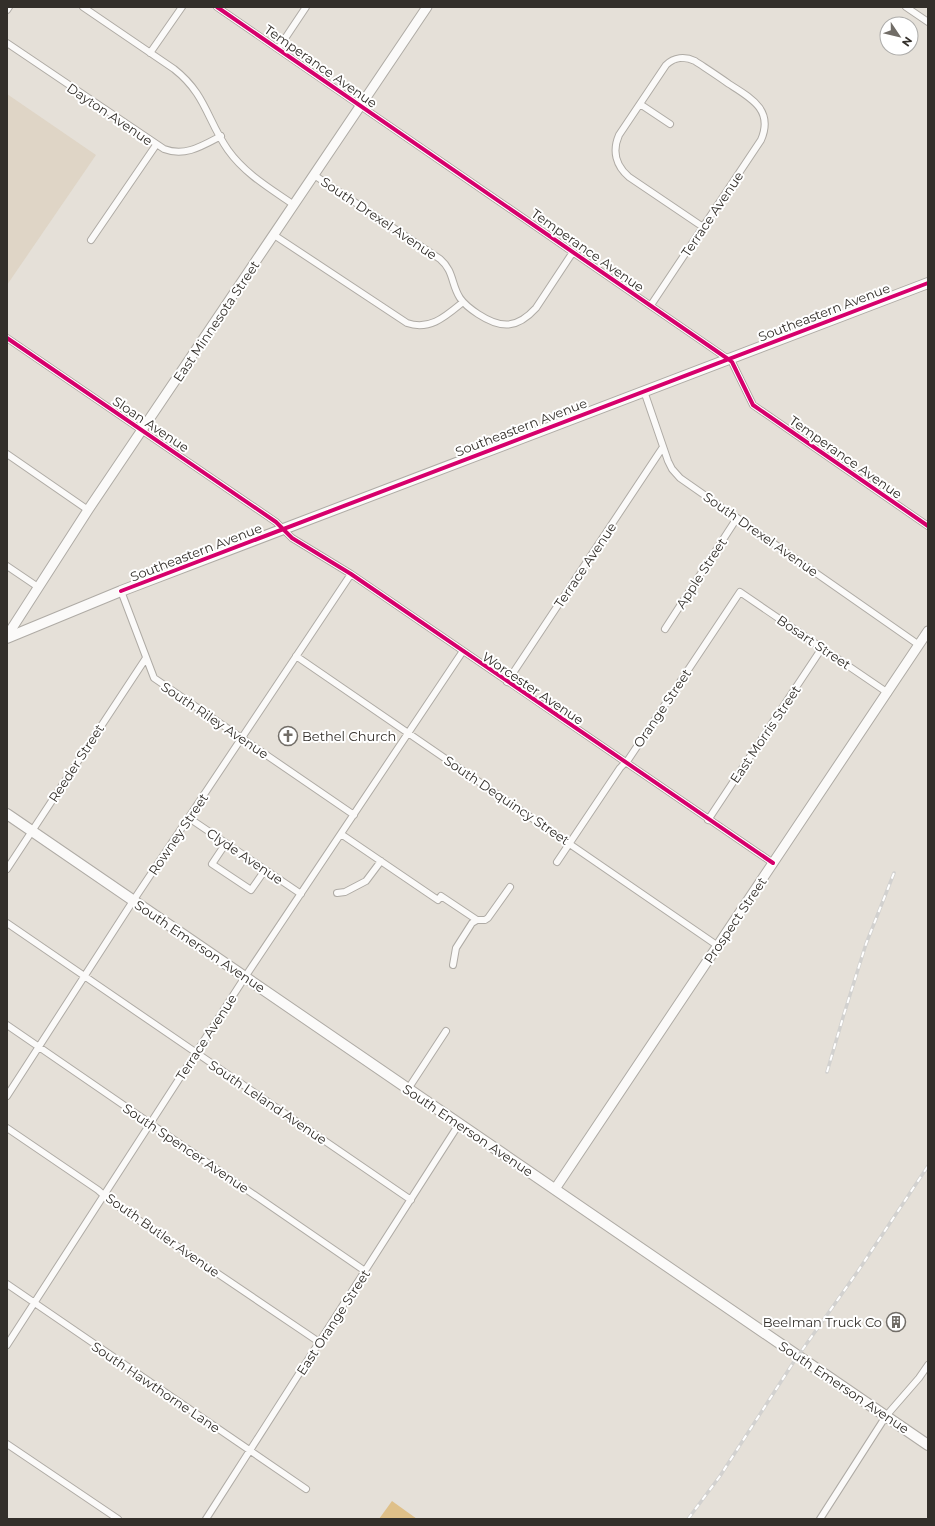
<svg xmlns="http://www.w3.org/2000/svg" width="935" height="1526" font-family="Montserrat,sans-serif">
  <rect width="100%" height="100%" fill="#e5e0d8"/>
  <path fill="#dfd5c6" d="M7,94l89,61 -89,130z"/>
  <path fill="#dfc089" d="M392,1501l25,18h-38z"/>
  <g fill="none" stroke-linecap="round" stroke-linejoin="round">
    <g stroke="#afaba5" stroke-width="8">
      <path id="street" d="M83,7l91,62c32,25 33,51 54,81 17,24 43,39 66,55
        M217,7l511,352 4,3 21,43 175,121
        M906,7l22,15
        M7,10l2,-3
        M7,43l157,106c21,8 38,-3 57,-13
        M278,49l28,-42
        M150,53l32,-46
        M640,104l30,20
        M314,175l126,84c14,12 11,25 20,39 4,6 12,12 18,16 23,15 39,15 58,-6l37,-56
        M274,235l133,88c23,8 39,-7 56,-21
        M91,240l65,-95
        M651,305l110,-165c13,-30 -10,-42 -32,-56 -11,-8 -22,-15 -34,-23 -10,-5 -21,-4 -29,4l-47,70c-7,16 -3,31 10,42l74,50
        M7,338l269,184 16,16 59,36 422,289
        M644,391l24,70 4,8 8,9 239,167
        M7,454l81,56
        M7,566l31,21
        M121,591l33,87 200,137
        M665,629l72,-111
        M296,656l422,290
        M507,682l156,-235
        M189,818l112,76
        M708,820l114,-172
        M341,834l97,66 3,-4 36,24
        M226,843l-14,21 39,26 14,-20
        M557,862l63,-94 8,-8 112,-168 148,101
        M7,869l139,-211
        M337,893l8,-1 21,-11 15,-20
        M7,923l404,277
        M453,965l3,-17 16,-25 5,-3h8l3,-2 22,-31
        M7,1025l358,246
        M408,1089l38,-58
        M7,1096l126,-195 218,-327
        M7,1128l91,62 11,10 210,142
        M7,1284l299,205
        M7,1345l238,-368 218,-326
        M7,1444l111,75
        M206,1519l253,-395
        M820,1519l66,-103 33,-38 9,-13"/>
    </g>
    <g stroke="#afaba5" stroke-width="11">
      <path id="secondary" d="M7,636l81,-126 339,-503
        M555,1189l373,-558"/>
    </g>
    <g stroke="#afaba5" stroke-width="12">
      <path id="primary" d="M7,638l114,-47 807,-308
        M7,814l921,631"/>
    </g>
    <use href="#street" stroke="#fbfaf9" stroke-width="6"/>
    <use href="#secondary" stroke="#fbfaf9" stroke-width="9"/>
    <use href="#primary" stroke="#fbfaf9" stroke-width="10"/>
    <g stroke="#d2d1cf" stroke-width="3.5">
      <path id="rail" d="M827,1072l17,-58 22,-70 28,-71
        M688,1519l32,-43 73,-113 65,-92 70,-105"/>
    </g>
    <use href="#rail" stroke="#fff" stroke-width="2" stroke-dasharray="6" stroke-linecap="butt"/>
    <g stroke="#fff" stroke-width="6">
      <path id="cycleway" d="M217,7l511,352 4,3 21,43 175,121
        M7,338l269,184 16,16 59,36 422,289
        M121,591l807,-308"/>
    </g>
    <use href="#cycleway" stroke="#d6006c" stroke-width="4"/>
  </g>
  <defs>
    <g id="church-ring" transform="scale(1)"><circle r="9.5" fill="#fff" stroke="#716d67" stroke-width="1.5"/><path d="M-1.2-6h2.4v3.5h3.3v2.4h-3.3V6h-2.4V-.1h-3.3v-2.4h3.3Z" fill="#716d67"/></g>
    <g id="building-ring" transform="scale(1)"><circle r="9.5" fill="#fff" stroke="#716d67" stroke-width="1.5"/><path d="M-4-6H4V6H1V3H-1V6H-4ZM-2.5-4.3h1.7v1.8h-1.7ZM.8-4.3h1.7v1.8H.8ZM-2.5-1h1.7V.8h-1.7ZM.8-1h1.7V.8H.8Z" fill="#716d67"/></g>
  </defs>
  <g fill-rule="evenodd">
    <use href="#church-ring" x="288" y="736"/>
    <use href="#building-ring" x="896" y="1322"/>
  </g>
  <g text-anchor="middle" stroke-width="4" stroke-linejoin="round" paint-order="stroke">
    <g font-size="13" fill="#332f2a" stroke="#fff">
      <text transform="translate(321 66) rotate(35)" y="5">Temperance Avenue</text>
      <text transform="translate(110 114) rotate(34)" y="5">Dayton Avenue</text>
      <text transform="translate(712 214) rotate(-56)" y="5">Terrace Avenue</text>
      <text transform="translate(379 218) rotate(34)" y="5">South Drexel Avenue</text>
      <text transform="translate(588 250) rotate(35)" y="5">Temperance Avenue</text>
      <text transform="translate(824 312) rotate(-21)" y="5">Southeastern Avenue</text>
      <text transform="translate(216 321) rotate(-56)" y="5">East Minnesota Street</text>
      <text transform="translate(151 424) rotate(34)" y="5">Sloan Avenue</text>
      <text transform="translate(521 427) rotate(-21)" y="5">Southeastern Avenue</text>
      <text transform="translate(846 457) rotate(35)" y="5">Temperance Avenue</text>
      <text transform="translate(761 534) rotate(35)" y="5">South Drexel Avenue</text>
      <text transform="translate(196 552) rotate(-21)" y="5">Southeastern Avenue</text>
      <text transform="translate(585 565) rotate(-56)" y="5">Terrace Avenue</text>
      <text transform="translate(701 573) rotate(-57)" y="5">Apple Street</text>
      <text transform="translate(814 642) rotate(34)" y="5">Bosart Street</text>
      <text transform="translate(533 688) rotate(34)" y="5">Worcester Avenue</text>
      <text transform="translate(662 708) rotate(-56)" y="5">Orange Street</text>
      <text transform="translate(215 720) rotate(34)" y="5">South Riley Avenue</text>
      <text transform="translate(765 734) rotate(-56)" y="5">East Morris Street</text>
      <text transform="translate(76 763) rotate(-57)" y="5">Reeder Street</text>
      <text transform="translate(507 800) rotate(34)" y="5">South Dequincy Street</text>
      <text transform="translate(178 834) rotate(-56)" y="5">Rowney Street</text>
      <text transform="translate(245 856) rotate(34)" y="5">Clyde Avenue</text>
      <text transform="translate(735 920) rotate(-56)" y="5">Prospect Street</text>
      <text transform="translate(200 946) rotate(34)" y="5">South Emerson Avenue</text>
      <text transform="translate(206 1037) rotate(-57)" y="5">Terrace Avenue</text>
      <text transform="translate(268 1102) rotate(34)" y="5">South Leland Avenue</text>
      <text transform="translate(468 1130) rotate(34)" y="5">South Emerson Avenue</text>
      <text transform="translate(186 1148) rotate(34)" y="5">South Spencer Avenue</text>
      <text transform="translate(163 1235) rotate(35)" y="5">South Butler Avenue</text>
      <text transform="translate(333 1322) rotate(-57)" y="5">East Orange Street</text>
      <text transform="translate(156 1387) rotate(34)" y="5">South Hawthorne Lane</text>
      <text transform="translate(844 1387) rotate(34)" y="5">South Emerson Avenue</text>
    </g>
    <g font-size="13" fill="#332f2a" stroke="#fff" text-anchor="start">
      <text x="302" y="741">Bethel Church</text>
      <text x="882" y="1327" text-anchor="end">Beelman Truck Co</text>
    </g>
  </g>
  <rect width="935" height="1526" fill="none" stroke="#332f2a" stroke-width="16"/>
  <g transform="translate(899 36) rotate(125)"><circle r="19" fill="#ffffff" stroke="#adacaa"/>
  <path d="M0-3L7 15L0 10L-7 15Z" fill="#716d67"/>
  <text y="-6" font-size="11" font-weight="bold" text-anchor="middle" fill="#332f2a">N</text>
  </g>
</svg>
